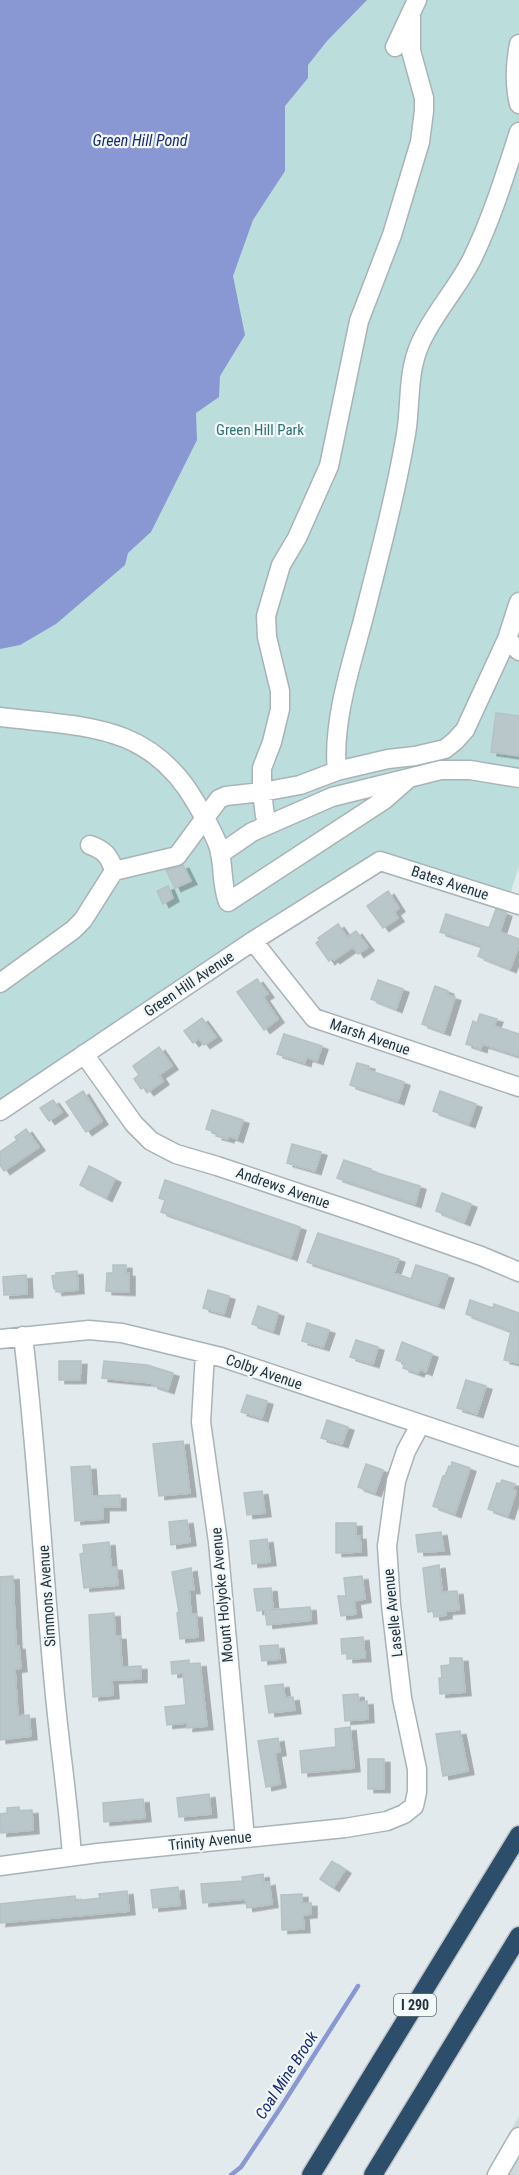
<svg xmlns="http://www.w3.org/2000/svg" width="519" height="2175" font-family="'Roboto Condensed',sans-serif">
  <defs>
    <filter id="shadow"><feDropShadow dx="6" dy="3.5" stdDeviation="0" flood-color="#0004"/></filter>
  </defs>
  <rect width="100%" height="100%" fill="#e2eaed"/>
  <path fill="#d0dadc" d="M519,2116v59h-34z"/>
  <path fill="#bbdedc" d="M0,0h519v866l-11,35 -128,-40 -380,250z"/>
  <path fill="#8997d2" d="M0,0h367l-40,41 -19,24v13l-23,28v65l-32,49 -20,56 12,59 -25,41 -1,21 -23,16 1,27 -46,92 -23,21 -3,12 -69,59 -36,21 -20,4z"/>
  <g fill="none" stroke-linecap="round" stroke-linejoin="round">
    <path stroke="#8997d2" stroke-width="4.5" d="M231,2175l10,-8 38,-57 79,-124"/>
  </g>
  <path fill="#bac7ca" stroke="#b4c2c6" stroke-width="1.5" filter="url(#shadow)" d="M496,713l23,3v40l-28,-4z
    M183,865l8,16 -16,7 -9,-18z
    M168,886l5,12 -10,6 -6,-13z
    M388,891l11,17 -5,4 4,6 -15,10 -16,-22z
    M496,909l10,4 -6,19 19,7v7l-9,23 -32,-13 4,-10 -42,-14 6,-18 43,14z
    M338,924l9,13 9,-6 12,16 -10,7 -5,-7 -19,13 -2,-2 -3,3 -13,-18 4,-3 -2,-2z
    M257,979l11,15 -5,3 15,22 -14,11 -27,-38z
    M378,980l25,9 -7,20 -25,-10z
    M435,986l13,5 -1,4 8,2 -11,35 -22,-8z
    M480,1014l17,5 -3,7 25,8v22l-37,-12 -1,5 -15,-5 7,-23 4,2z
    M202,1018l14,19 -12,8 -5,-7 -6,5 -9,-12z
    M284,1034l38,12 -5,15 -11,-4 -1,6 -28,-9z
    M159,1047l13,19 -13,9 4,6 -15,11 -4,-5 -3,2 -7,-10 5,-4 -6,-9z
    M357,1063l12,3 -1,4 36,12 -6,19 -48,-16z
    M83,1091l19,30 -16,11 -20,-30z
    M440,1091l36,13 -7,20 -36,-13z
    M53,1100l9,12 -13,9 -9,-13z
    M212,1110l31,10 -6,19 -8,-3 -1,3 -12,-3 1,-3 -11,-4z
    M26,1129l13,18 -35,24 -4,-6v-13l17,-12 -2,-3z
    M292,1144l29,8 -6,19 -28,-8z
    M344,1160l27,9v2l49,15 -5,18 -78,-26z
    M89,1166l26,13 -9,19 -26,-13z
    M165,1180l135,47 -9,30 -130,-45 4,-12 -6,-2z
    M442,1193l29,11 -7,18 -28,-11z
    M318,1233l81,26 -5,14 17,6 5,-14 32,10 -10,30 -131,-43z
    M113,1265h13v8h3v19l-23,-1 1,-18h6z
    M77,1271l1,19 -22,2v-3h-2l-2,-13 4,-1v-2z
    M26,1275l1,19 -23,1 -1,-18z
    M208,1290l21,6 -5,18 -21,-6z
    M470,1300l23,8 1,-4 25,9 -1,50 -14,-3 7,-29 -45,-17z
    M258,1306l20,7 -5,18 -21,-7z
    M307,1323l22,7 -6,17 -21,-6z
    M356,1340l22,7 -5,17 -23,-7z
    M402,1342l30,12 -6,18 -6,-3 -2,4 -15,-5 2,-5 -9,-3z
    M59,1361h22l-1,19h-21z
    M104,1361l43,4 26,8 -5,17 -16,-5v-2l-50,-5z
    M466,1380l20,6 -9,28 -20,-6z
    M247,1395l20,6 -5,17 -21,-6z
    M327,1420l21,7 -6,17 -21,-6z
    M183,1441l7,52 -31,3 -6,-52z
    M452,1462l18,6 -15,46 -22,-8 10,-30h2l4,-10 2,1z
    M366,1464l17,6 -8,23 -17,-6z
    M90,1466l2,30 28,-1v12h-17v12l-28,2 -4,-54z
    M502,1480l13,4 -2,5 3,2 -8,25 -20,-7 9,-26 3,1z
    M262,1491l3,22 -18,2 -3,-22z
    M187,1520l3,22 -19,3 -2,-23z
    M336,1523h20v13h4l1,16 -25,1z
    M441,1532l3,19 -26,1 -2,-17z
    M267,1539l3,23 -18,2 -2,-23z
    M109,1542l2,25h5l2,18 -34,3 -4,-34 4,-1 -1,-8z
    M439,1565l3,27 15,-1 2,19 -13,1v4l-12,2 -1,-6 -5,1 -5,-44z
    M191,1568l3,22h-5l2,24h5l2,23 -18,2 -3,-26 2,-1 -7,-40z
    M13,1576l3,70h3l2,22 -6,1 3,47 11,-1 2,21 -31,4v-163z
    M362,1576l3,23 -11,2 2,13 -15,2 -3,-20h8l-2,-18z
    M271,1588l2,21 -4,1 41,-3 1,13 -44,5 -2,-15 -8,1 -3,-22z
    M114,1613l1,23h5l2,31 19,-1v13l-29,1 1,15 -20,2 -4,-82z
    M363,1637l2,21 -18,1v-6l-5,1 -1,-15z
    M278,1645l2,14 -18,2 -2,-15z
    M450,1658h12l3,34 -25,2 -1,-16h3l-1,-12 9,-1z
    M189,1660v4l11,-1 7,63 -20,2v-5l-20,2 -2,-18 21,-2 -3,-32 -11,1 -1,-12z
    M283,1684l2,14 8,-1 2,13 -26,3 -4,-27z
    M358,1694l1,8 8,-1 1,18 -23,2 -2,-26z
    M350,1727l4,41 -52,5 -2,-22 36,-4 -1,-18z
    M460,1731l8,40 -25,5 -7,-42z
    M278,1738l2,14 -5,1 5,31 -14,3 -8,-46z
    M368,1759h16v30h-16z
    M209,1794l2,20 -32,3 -2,-19z
    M143,1799l2,19 -41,4 -1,-19z
    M19,1807v4l13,-1 1,20 -32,3 -1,-19 7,-1v-5z
    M332,1861l13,9 -12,18 -13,-9z
    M263,1874l1,9 5,-1 3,22 -25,4 -2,-9 -42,4 -2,-19 42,-3 -1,-4z
    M178,1887l2,18 -27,3 -2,-18z
    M127,1891l2,20 -129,12v-19l75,-8 1,5 24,-3 -1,-4z
    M302,1894v9h9v11l-8,1 1,14 -22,1 -1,-35z"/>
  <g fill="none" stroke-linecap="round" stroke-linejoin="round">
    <g stroke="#a8b3b8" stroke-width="21">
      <path id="minor" d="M519,44c-4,21 -5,39 0,60
        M395,47l22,-47
        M519,602l-12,37 12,12
        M507,639l-42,91 -10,11 -10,8 -30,7 -27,3 -51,12c-5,-46 13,-103 25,-147 16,-63 33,-126 44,-190 5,-30 1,-61 14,-90 13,-30 37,-55 52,-85 20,-41 33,-84 47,-127
        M0,717c82,10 150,5 196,86 8,14 18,29 23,45 5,18 2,36 9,54l156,-102 25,-22
        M265,816l-3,-24 38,-7 37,-14
        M90,845c14,5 20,11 24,26
        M220,854l32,-22 80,-35 109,-27h29l49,8
        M253,941l61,77 205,69
        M0,983l73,-53 10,-10 31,-49 63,-15 42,-57 7,-3 36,-4v-24l10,-26 8,-33v-18l-13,-54 -1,-21 15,-51 16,-27 32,-72 30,-145 33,-86 28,-93 4,-31v-13l-13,-47v-35
        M84,1054l50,70 17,17 25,13 41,12 147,49 117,41 38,16
        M0,1111l253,-170 127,-80 139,44
        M23,1336c14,116 20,233 31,349 5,57 14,114 18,171
        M0,1339l89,-9 33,3 99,24 298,100
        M205,1353l-4,69 17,120 27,296
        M0,1866l98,-13 247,-25 42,-7 17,-7 10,-8 3,-14v-23l-15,-71 -11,-93 -4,-59 9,-65 10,-30 14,-26
        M497,2175l22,-38"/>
    </g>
    <g stroke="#c1c6c9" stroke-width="21">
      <path id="highway" d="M311,2175l208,-340
        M373,2175l146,-239"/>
    </g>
    <use href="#minor" stroke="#fff" stroke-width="18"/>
    <use href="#highway" stroke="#2d4e6b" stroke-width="18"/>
  </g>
  <g text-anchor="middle" stroke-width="4.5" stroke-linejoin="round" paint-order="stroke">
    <rect fill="#f3f8f9" stroke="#616e76" stroke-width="1.5" x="394" y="1994" width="42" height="22" rx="4.5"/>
    <g font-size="14" font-weight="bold" fill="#22333e">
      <text x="415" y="2010">I 290</text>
    </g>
    <g font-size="15" fill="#2b7275" stroke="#f3f8f9">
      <text x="260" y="435">Green Hill Park</text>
    </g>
    <g font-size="15" fill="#22333e" stroke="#f3f8f9">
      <text transform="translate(450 883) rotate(18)" y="5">Bates Avenue</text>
      <text transform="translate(189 984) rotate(-34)" y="5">Green Hill Avenue</text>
      <text transform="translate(370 1037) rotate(19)" y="5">Marsh Avenue</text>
      <text transform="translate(283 1188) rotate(19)" y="5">Andrews Avenue</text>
      <text transform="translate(264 1372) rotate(19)" y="5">Colby Avenue</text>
      <text transform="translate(222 1595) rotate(-95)" y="5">Mount Holyoke Avenue</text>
      <text transform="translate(47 1596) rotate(-94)" y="5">Simmons Avenue</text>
      <text transform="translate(393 1613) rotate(-96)" y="5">Laselle Avenue</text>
      <text transform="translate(210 1841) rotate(-6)" y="5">Trinity Avenue</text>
    </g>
    <g font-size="16" font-style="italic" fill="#1b2b7b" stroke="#f3f8f9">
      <text x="140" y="146">Green Hill Pond</text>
      <text transform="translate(286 2075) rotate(-57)" y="6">Coal Mine Brook</text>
    </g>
  </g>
</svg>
